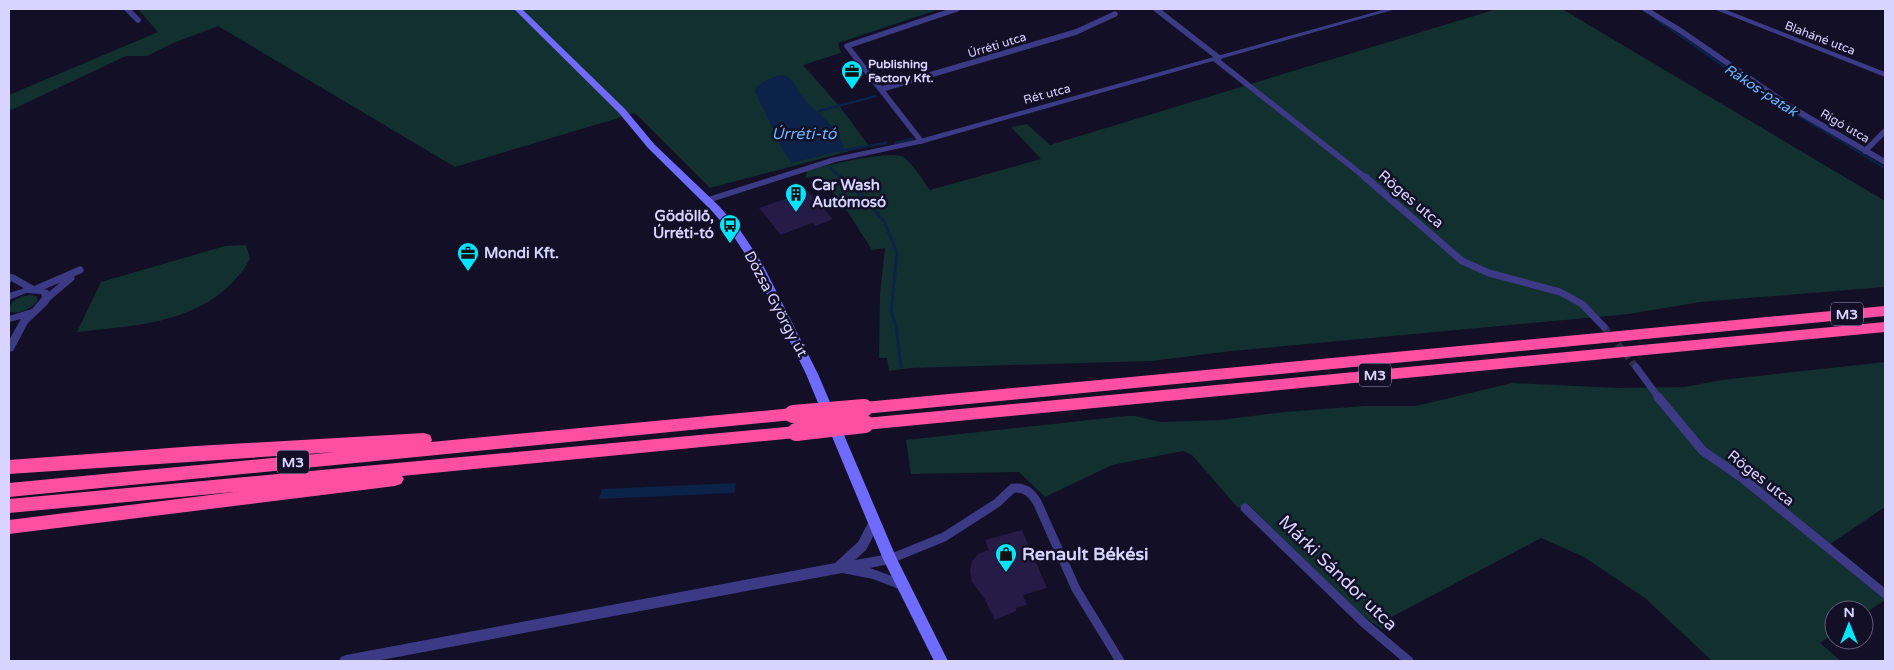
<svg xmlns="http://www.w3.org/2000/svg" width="1894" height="670" font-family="'Varela Round',sans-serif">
  <rect width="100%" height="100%" fill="#130f26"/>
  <path fill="#12302f" d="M138,9h802l-102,34 3,10 -38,12 37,42 29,39 -159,42 -75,-75 -180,54 -237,-141 -47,18 -24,12h-21l-117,55v-16l149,-63z
    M1497,9h65l323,192v86l-185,15 -71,12 -397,37 -81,10 -241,7 -21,3 -2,-13h-8l1,-64 5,-46 -13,2 -28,-44 -26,-30 -13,2 2,-7c16,-5 85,-22 96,-14 9,5 20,24 27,33l111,-31 -30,-32 16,-3 23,21z
    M246,245l4,13c-4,10 -11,17 -18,25 -40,41 -101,43 -155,49l24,-50 124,-36z
    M30,295l6,1 2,4c-8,10 -17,14 -29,12 0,-12 10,-15 21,-17z
    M1885,362v145l-62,42 62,51 -21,14v-4h-30v24l-14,9 21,18h-129l-67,-63 -61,-41 -43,-19 -159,84 1,8 -27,-19 -108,-107 -10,4 -46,-53 -9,-4 -71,14 -67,32 -26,-25 -108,2 -5,-34 220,-24h9l25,6 61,-2 63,-8 81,-6h51l96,-23 106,5 67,-1 37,-7z"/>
  <path fill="#0c2248" d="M785,75c9,4 11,14 17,21 16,20 31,24 42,51l-1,3 -51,13 -10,-15 -27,-56 1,-5c8,-6 19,-12 29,-12z
    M736,483l-1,10 -136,6 3,-10z"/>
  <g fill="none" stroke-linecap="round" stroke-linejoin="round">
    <path stroke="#0c2248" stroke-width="2.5" d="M1655,18l110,77 120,73
      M819,111l57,-15
      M895,143l17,-4
      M840,151l46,-8
      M831,168l11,10"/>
    <path stroke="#0c2248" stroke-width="3" d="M841,177l23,21 20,23 13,32 -6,59 5,13 5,42"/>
  </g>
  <path fill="#241b47" d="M808,191l25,28 -17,7 -4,-3 -31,12 -22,-27z
    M1022,530l25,58 -24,7 4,10 -11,3v3l-21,9 -11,-22 -12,-16 -2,-11 2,-10 6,-7 11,-4 -4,-10z"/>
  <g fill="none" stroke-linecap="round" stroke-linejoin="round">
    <path stroke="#312d47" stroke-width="7" stroke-dasharray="7 4" stroke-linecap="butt" d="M1604,327l32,40"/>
    <path stroke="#3d3a85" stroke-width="5.5" d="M127,9l11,11
      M1156,9l63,49
      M1645,9l36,22 113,78 91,53
      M1215,59l151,119
      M882,89l194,-57 39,-18
      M921,141l-74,-95 110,-37
      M1865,151l20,-20"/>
    <path stroke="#3d3a85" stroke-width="7" d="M1365,177l97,84 27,12 71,19 22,12 22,23
      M9,279l1,-2 3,1 19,11
      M36,289l44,-19
      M46,299l25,-21
      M1636,367l23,31"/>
    <path stroke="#3d3a85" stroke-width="9" d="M1658,397l45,54 38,26 144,117
      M1245,508l119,115 45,38
      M890,559l54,-22 53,-34 16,-15c13,-1 19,5 25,16l38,85 44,72"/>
    <path fill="#3d3a85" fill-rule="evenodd" d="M1386,9h10l-472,134 -88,19 -125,40 -3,1 -4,-3 1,-2 126,-40 89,-19z
      M1715,9h9l161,63v5l-169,-67z
      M31,286l17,4 4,7 -5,8 -19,18 -15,28 -4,1v-12l12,-21 -12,3v-6l23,-7 10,-12 -1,-3 -15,-1 -17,7v-7z
      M874,518l4,1 2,4 -14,27 -11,10 35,-6 4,1 2,4 -2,4 -24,5 38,14 2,4 -2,4 -4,1 -31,-12 -31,-6 -466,88h-37l2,-4 5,-2 489,-92 23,-21 12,-23z"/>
    <path fill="#6f6bff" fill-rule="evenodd" d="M514,9h8l103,100 29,35 65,62 21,24 22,33 56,111 78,183 52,104h-14l-51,-102 -77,-185 -53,-108 -21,-32 -21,-24 -63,-62 -29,-35z"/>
    <path fill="#ff4fa3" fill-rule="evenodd" d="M1885,306v10l-1021,98 -6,-2 -2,-4 2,-4 6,-2z
      M1885,322v10l-1020,98 -6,-2 -2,-4 2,-4 6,-2z
      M793,408l6,2 2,4 -2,4 -6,2 -784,77v-14l327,-31 -327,22v-14l187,-14 228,-13 6,2 2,5 -1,2z
      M796,426l6,1 2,5 -2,5 -6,1 -394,38 2,3 -3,5 -6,2 -386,48v-14l225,-28 -225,21v-14z"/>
    <path stroke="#ff4fa3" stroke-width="18" d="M793,414l71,-6
      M796,432l69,-8"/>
  </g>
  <defs>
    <g id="office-pin" transform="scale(1.125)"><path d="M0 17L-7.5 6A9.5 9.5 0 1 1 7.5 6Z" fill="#00e5ff" stroke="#130f26"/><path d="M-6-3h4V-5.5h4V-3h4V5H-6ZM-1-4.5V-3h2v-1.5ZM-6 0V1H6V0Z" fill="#111"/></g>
    <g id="building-pin" transform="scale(1.125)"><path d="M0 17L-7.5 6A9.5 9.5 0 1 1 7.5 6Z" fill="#00e5ff" stroke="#130f26"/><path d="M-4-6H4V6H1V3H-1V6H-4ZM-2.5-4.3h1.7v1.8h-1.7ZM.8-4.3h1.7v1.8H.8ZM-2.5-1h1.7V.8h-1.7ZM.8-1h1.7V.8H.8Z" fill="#111"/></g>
    <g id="bus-pin" transform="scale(1.125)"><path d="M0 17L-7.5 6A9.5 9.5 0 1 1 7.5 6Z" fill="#00e5ff" stroke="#130f26"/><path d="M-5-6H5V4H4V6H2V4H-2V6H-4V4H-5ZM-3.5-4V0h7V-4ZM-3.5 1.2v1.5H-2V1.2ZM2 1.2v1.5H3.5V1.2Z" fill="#111"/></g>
    <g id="shop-pin" transform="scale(1.125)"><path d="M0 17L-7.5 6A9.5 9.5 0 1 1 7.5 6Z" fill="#00e5ff" stroke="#130f26"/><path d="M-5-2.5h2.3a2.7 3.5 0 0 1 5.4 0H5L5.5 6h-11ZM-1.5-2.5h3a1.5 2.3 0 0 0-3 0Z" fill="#111"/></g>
  </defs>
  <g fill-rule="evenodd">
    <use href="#office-pin" x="852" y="71"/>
    <use href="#building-pin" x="796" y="194"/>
    <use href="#bus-pin" x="730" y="225"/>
    <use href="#office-pin" x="468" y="253"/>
    <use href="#shop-pin" x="1006" y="554"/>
  </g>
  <g text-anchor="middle" stroke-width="5" stroke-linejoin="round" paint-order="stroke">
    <g font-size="12" fill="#d9d4ff" stroke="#130f26">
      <text transform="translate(1820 38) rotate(21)" y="4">Blaháné utca</text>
      <text transform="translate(997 45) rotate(-17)" y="4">Úrréti utca</text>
      <text transform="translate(1047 94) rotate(-15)" y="4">Rét utca</text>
      <text transform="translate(1845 126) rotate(30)" y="4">Rigó utca</text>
    </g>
    <g font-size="12" font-weight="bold" fill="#d9d4ff" stroke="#130f26" text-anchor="start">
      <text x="868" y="68">Publishing<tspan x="868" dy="14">Factory Kft.</tspan></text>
    </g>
    <g font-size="14" font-style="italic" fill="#62b6ff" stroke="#130f26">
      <text transform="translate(1761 90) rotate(33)" y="5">Rákos-patak</text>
    </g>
    <g fill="#130f26" stroke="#9e99be" stroke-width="1">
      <rect x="1831" y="302.5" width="32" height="23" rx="4"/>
      <rect x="1359" y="363.5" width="32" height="23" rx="4"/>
      <rect x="277" y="450.5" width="32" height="23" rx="4"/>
    </g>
    <g font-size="14" font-weight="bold" fill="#d9d4ff">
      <text x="1847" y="319">M3</text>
      <text x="1375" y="380">M3</text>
      <text x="293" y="467">M3</text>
    </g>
    <g font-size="15" font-weight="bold" fill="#d9d4ff" stroke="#130f26" text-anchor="start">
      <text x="812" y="190">Car Wash<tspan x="812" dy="17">Autómosó</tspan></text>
      <text x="714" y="221" text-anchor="end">Gödöllő,<tspan x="714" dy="17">Úrréti-tó</tspan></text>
      <text x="484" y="258">Mondi Kft.</text>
    </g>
    <g font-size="15" fill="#d9d4ff" stroke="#130f26">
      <text transform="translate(1411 199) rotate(40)" y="5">Röges utca</text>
      <text transform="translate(776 304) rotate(62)" y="5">Dózsa György út</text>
      <text transform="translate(1761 478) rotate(38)" y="5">Röges utca</text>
    </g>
    <g font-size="16" font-style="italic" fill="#62b6ff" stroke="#130f26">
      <text x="804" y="139">Úrréti-tó</text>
    </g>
    <g font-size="18" font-weight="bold" fill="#d9d4ff" stroke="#130f26" text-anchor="start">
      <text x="1022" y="560">Renault Békési</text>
    </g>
    <g font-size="18" fill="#d9d4ff" stroke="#130f26">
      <text transform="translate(1338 573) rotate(44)" y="6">Márki Sándor utca</text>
    </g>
  </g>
  <rect width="1894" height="670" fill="none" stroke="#d9d4ff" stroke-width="20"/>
  <g transform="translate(1849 625)"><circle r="24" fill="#130f26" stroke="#625e7d"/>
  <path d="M0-4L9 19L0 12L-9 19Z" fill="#00e5ff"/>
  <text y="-8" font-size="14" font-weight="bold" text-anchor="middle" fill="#d9d4ff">N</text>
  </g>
</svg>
